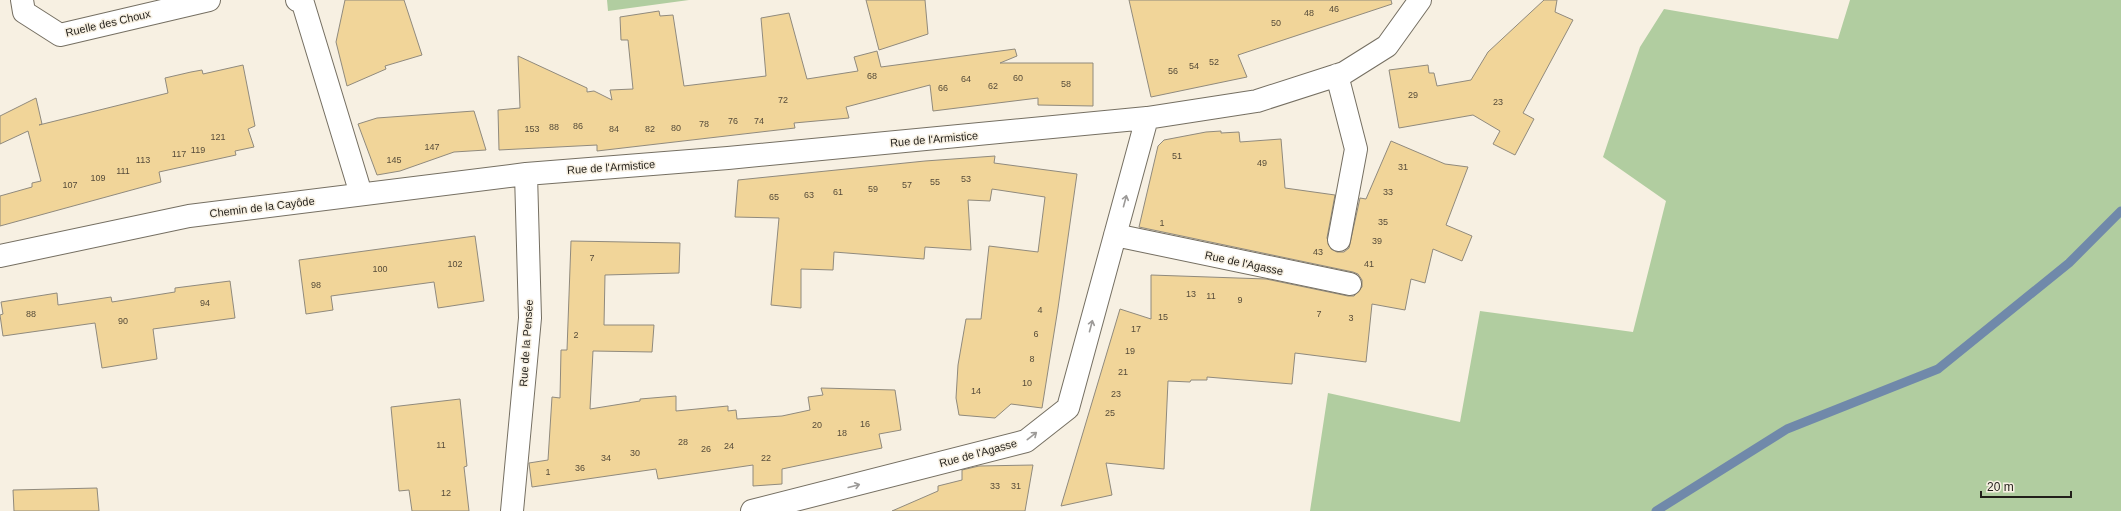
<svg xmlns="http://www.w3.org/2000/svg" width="2121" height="511" font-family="Helvetica,sans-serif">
  <rect width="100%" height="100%" fill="#f7f0e2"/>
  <path fill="#b1cda0" d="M607,0h82l-81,11z
    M1850,0h271v511h-811l18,-118 132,29 20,-111 153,21 33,-131 -63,-44 37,-110 24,-38 174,30z"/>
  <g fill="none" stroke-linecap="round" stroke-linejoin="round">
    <path stroke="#7089aa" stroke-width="9" d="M1656,511l131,-82 151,-60 131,-106 52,-52"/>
  </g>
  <path fill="#f1d599" stroke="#908a7d" d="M345,0h59l18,55 -37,11 1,3 -39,17 -11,-44z
    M866,0h59l3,34 -49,16z
    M1129,0h262l1,4 -154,51 9,22 -96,20z
    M1544,0h13l-2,12 18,8 -50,93 11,6 -19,36 -22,-11 7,-13 -27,-16 -74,13 -10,-58 39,-5 1,8h5l3,13 34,-6 17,-28z
    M659,11l1,5 13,-1 11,71 82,-10 -5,-58 28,-5 18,66 51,-8 -4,-14 23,-6 4,16 134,-18 2,7 -17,7h93v43l-55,-1v-7l-105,13 -3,-26 -84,22 3,11 -55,5 1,5 -198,23v-6l-98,5 -1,-40 22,-2 -2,-52 69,32v4l7,-1 18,9 -2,-10 23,-1 -5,-49h-7l-1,-23z
    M243,65l12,61 -7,3 6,18 -19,4 1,4 -77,17 2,10 -161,44v-30l32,-9v-4l9,-2 -13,-50 -28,13v-28l36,-18 6,26 -3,1 129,-32 -3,-15 26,-6 11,-2 1,4z
    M474,111l12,39 -32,2 -54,19 -23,4 -19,-51 19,-6z
    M1221,131v2l18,-1 1,10 41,-3 4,49 50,7 -8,43 4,11 6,3h7l5,-4 11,-50 6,1 25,-58 54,23 23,3 -22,58 26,11 -10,25 -29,-12 -8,34 -14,-4 -6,31 -33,-6 -6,58 -71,-9 -3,31 -85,-7v3h-16l-1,2 -22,-1 -4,88 -58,-6 6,32 -51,11 59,-197 31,10v-44l115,4 82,17h6l8,-9v-7l-4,-6 -5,-2 -214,-45 19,-81 6,-6 42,-8z
    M995,156l-1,7 83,11 -19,134 -16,100 -31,-4 -16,14 -36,-3 -3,-17 2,-33 8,-46h15l8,-73 49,6 7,-55 -53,-8 -2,12 -22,-1 3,50 -46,-3 -1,12 -90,-7 -1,18 -32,-1v39l-30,-3 8,-87 -44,-1 3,-37 187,-19z
    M475,236l9,65 -46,7 -4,-26 -103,14 2,14 -27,4 -7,-54z
    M571,241l109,2 -1,30 -74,2 -1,50h50l-2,27 -59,-1 -3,58 50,-8v-2l36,-3v15l52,-5v5l8,-1 1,9 45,-3 28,-6 -2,-13 15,-2 -2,-7 74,2 6,40 -22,4 3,14 -100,21v15l-29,2v-21l-95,14 -2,-10 -124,18 -3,-24 19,-3 4,-63 8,1 1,-48h6z
    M230,281l5,37 -82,11 4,30 -55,9 -7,-45 -92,13 -3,-21 3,-1 -2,-12 56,-9 1,12 53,-8 1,5 63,-10v-4z
    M460,399l7,67 -3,1 5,44h-57l-3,-21 -10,1 -8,-84z
    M1033,465l-8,46h-133l46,-20v-5l24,-6v-10l17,-4z
    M97,488l2,23h-85l-1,-21z"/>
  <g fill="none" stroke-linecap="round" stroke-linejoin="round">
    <g stroke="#756f62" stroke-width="24">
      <path id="minor" d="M22,0l2,12 36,23 149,-35
        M297,0h5l59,194
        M1337,75l19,74 -17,91
        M1115,235l235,49
        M0,256l189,-40 337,-42 202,-16 419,-40 110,-17 87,-28 43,-27 33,-46
        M512,511l18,-193 -4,-144
        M752,511l274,-70 42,-33 79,-290"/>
    </g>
    <use href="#minor" stroke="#fff" stroke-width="22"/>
  </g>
  <defs><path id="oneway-shaft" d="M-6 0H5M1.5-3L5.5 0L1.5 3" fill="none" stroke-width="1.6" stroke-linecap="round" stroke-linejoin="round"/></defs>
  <g stroke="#9c9a98">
    <use href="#oneway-shaft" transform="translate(1125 201) rotate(-75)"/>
    <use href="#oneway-shaft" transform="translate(1091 326) rotate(-75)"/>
    <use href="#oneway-shaft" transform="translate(1032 436) rotate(-38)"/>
    <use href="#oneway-shaft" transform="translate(854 486) rotate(-15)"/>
  </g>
  <g text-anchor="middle" stroke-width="3" stroke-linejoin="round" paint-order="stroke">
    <g font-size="9" fill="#564c3a">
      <text x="1334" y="12">46</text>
      <text x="1309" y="16">48</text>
      <text x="1276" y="26">50</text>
      <text x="1214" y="65">52</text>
      <text x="1194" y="69">54</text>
      <text x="1173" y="74">56</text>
      <text x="872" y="79">68</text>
      <text x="1018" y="81">60</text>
      <text x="966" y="82">64</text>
      <text x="1066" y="87">58</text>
      <text x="993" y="89">62</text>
      <text x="943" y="91">66</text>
      <text x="1413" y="98">29</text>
      <text x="783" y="103">72</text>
      <text x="1498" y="105">23</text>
      <text x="733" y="124">76</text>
      <text x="759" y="124">74</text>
      <text x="704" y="127">78</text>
      <text x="578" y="129">86</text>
      <text x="554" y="130">88</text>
      <text x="676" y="131">80</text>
      <text x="532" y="132">153</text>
      <text x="614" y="132">84</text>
      <text x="650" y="132">82</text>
      <text x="218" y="140">121</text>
      <text x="432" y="150">147</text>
      <text x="198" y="153">119</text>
      <text x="179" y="157">117</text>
      <text x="1177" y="159">51</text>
      <text x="143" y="163">113</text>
      <text x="394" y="163">145</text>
      <text x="1262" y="166">49</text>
      <text x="1403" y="170">31</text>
      <text x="123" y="174">111</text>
      <text x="98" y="181">109</text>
      <text x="966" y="182">53</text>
      <text x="935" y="185">55</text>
      <text x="70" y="188">107</text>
      <text x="907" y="188">57</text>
      <text x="873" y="192">59</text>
      <text x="838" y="195">61</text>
      <text x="1388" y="195">33</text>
      <text x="809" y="198">63</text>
      <text x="774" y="200">65</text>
      <text x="1383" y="225">35</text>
      <text x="1162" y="226">1</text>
      <text x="1377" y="244">39</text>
      <text x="1318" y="255">43</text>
      <text x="592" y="261">7</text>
      <text x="455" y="267">102</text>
      <text x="1369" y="267">41</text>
      <text x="380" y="272">100</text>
      <text x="316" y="288">98</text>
      <text x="1191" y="297">13</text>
      <text x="1211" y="299">11</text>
      <text x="1240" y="303">9</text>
      <text x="205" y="306">94</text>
      <text x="1040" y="313">4</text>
      <text x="31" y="317">88</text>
      <text x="1319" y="317">7</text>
      <text x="1163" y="320">15</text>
      <text x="1351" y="321">3</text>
      <text x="123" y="324">90</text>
      <text x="1136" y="332">17</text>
      <text x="1036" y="337">6</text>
      <text x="576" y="338">2</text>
      <text x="1130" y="354">19</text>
      <text x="1032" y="362">8</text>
      <text x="1123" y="375">21</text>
      <text x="1027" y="386">10</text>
      <text x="976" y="394">14</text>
      <text x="1116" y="397">23</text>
      <text x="1110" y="416">25</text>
      <text x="865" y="427">16</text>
      <text x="817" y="428">20</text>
      <text x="842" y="436">18</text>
      <text x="683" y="445">28</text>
      <text x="441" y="448">11</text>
      <text x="729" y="449">24</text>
      <text x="706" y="452">26</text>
      <text x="635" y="456">30</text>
      <text x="606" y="461">34</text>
      <text x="766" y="461">22</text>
      <text x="580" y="471">36</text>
      <text x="548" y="475">1</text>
      <text x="995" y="489">33</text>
      <text x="1016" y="489">31</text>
      <text x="446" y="496">12</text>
    </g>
    <g font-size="11" fill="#221f1a" stroke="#f7f0e2">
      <text transform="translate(108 23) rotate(-13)" y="4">Ruelle des Choux</text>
      <text transform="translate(934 139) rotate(-5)" y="4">Rue de l'Armistice</text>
      <text transform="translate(611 167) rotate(-4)" y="4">Rue de l'Armistice</text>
      <text transform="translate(262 207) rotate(-7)" y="4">Chemin de la Cayôde</text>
      <text transform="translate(1244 263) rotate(12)" y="4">Rue de l'Agasse</text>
      <text transform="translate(526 343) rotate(-86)" y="4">Rue de la Pensée</text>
      <text transform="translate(978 453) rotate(-15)" y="4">Rue de l'Agasse</text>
    </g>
  </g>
  <path d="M1981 491v6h90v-6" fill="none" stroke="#221f1a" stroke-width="2"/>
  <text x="1987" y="491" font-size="12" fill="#221f1a" stroke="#f7f0e2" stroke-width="3" paint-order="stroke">20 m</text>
</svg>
